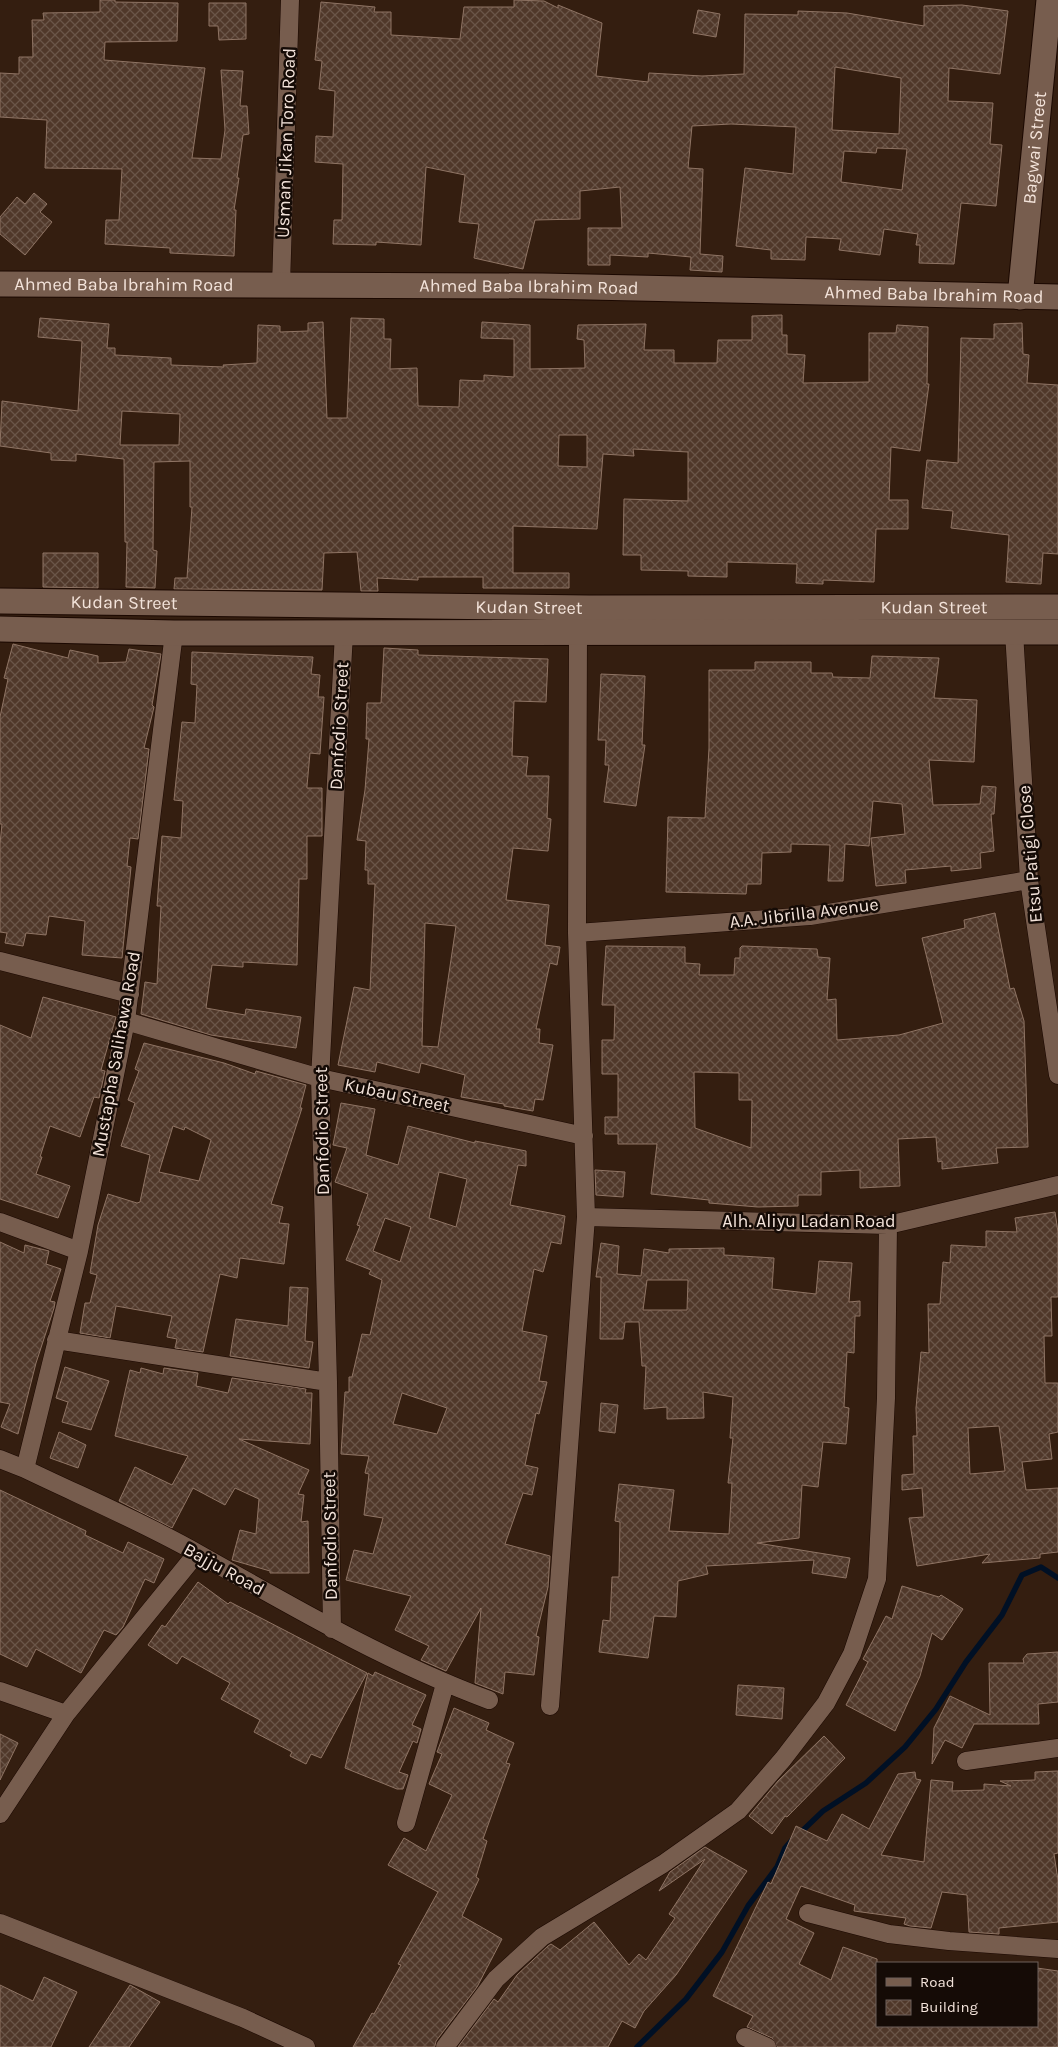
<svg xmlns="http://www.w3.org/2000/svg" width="1058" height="2047" font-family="Karla,sans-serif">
  <defs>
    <pattern id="building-cross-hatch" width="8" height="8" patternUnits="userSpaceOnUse" patternTransform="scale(1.25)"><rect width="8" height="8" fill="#50382a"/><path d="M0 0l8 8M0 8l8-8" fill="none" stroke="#6a5548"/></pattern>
  </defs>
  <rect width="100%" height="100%" fill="#341e10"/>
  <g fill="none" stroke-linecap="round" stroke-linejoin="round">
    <path stroke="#001025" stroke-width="5.5" d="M799,1834l24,-23 43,-28 39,-36 31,-38 30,-47 36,-47 20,-40 19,-8 17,11
      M637,2047l49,-48 36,-47 26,-46 29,-39 8,-19 7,-8"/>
  </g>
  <path fill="url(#building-cross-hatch)" stroke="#8f7464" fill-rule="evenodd" d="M100,0h15v2l63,1 -1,38 -72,1 -1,18 101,8 -13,90 29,1 4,-29 -4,-60 22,1 -3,35h7l2,28 -6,1 -6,43h2l-5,32h2l-2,46 -64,-3v-5l-65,-4 1,-24h13l3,-51 -77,-1 2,-48 -47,-3v-44l19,1v-17h14l-1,-37h12l-1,-7 57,-1z
    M514,0l30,1 14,7v-3l44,18 -6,53 52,6 1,-9 53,3 42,-2 1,-60 53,1v-4l49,2 77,13v-20l38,-1 46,6 -8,63 -51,-6 -1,33 45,2 -3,41 12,1 -6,61 -35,-3 -7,61 -35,-1 1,-18h-4l2,-11 -34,-5 -4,26 -41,-5 2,-11 -35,-2 -1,23 -34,-1v-9l-35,-4 9,-78 48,6 3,-47 -65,-3 -39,2 -4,42 15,1 -3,85 23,2 -1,16 -32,-2 1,-13 -43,-4v4l-38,-2v10h-22v-37h34l-2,-41 -40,4v28l-45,1 -12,49 -49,-11 5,-34 -20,-2 6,-47 -39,-8 -5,78 -45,-3v3l-43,-1 1,-24h8l1,-56 -28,-2 1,-26 17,1 2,-46 -16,-2 3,-28 -7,-1 6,-58 54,5 -1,5h17v23l69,4 4,-32h50zM835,67l66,11 -2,56 -67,-4zM877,148l30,1 -5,41 -61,-8 3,-31 32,2z
    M209,3h37v36l-27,1 -1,-14h-9z
    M698,10l22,4 -4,23 -23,-4z
    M34,193l13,11 -7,8 12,10 -27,33 -25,-21v-17l17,-20 8,7z
    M782,315v20h5v19l18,1 -2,28 66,-1v-49h27l1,-8 31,2 -1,57h2l-9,67 -29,-4 -2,53h19v29h-32l-2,53 -51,-2v4l-27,-1 1,-19 -70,-2v15l-39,-1v-5l-47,-1v-15h-18l1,-56 64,2v-49l-55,-3 1,7 -31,-2 -6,75 -84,-3v47h56v15h-86v-11h-65v3l-41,-2 1,13h-17l-4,-39 -33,1 -2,37 -148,-1 1,-11h12l5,-71h-2v-46l-36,1 -1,88 4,1 -2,37 -29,-1 1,-45h-2l-1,-83 -48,-5v7l-25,-1v-7l-51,-7 2,-45 76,10 4,-70 -44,-4 2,-19 69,6 -2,24h8v7l56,3v7l53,2 -1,-2 34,-2 1,-38 22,1v6l28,-1v-8l15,-1 4,96h20l4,-100 33,1v20h7l-1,30 27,-1 1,38 41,1 1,-27 24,1v-6l30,2v-38l-33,-1 1,-16 48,3v44l55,-1 -1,-28 -7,-1 1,-14 68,-1 -2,26h30v13h43l1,-23h34v-24zM122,411l58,3 -1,31h-59zM559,435h28v32l-29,-1z
    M1022,323l1,31 6,1 -2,28 31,2v169l-15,-1 -2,31 -35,-2 3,-47 -58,-7 2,-17 -31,-3 5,-48 31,3 3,-125 33,1v-15z
    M43,553h55v35l-55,-1z
    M13,644l55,14 2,-8 28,6v7l28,-1 3,-13 32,5 -9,51 2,2 -10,41 5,1 -11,90 -8,-1 -3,28 4,1 -9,91 -40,-3 3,-34 -36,-5 -3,19 -20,-2 -3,13 -18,-3 2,-10 -7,-1v-88l2,-20h-2v-107l8,-38 -4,-1z
    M384,648l34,2v5l130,4 -2,43 -32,-1 -2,55 16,1 -2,19h23l-2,42 4,1 -3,32 -35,-3 -7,52 43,5 -4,40 15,2 -3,18 -7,-2 -14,66h4l-1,14 14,2 -10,55 -8,-1 -2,12 -29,-5v-2l-43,-7 4,-22 -44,-12 -2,10 -42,-11 -2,10 -37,-7 16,-78 16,3 5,-106h-7v-14h-3l1,-29 -9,-1 8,-50 4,-51h-3l1,-36h14zM425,923l31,3 -18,121 -16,-1z
    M192,652l121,5 -2,17 9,1 -2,22h6l-4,57 -10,-1 -3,33v2h15v48h-15v43h-8l-2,86 -54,-3v5l-31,-2 -6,43 39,7 1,-6 55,8 -5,31 -85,-13 -70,-21 4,-32 12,2 4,-78h-4l5,-70 19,2 2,-37 -9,-1 8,-78 13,1 2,-38 -6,-1z
    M872,656l67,2 -5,40 43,2 -3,62 -45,-2 4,45 47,-1 2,-18 14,1 -2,27h-3l3,37 -14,2 1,15 -30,3v-5l-46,4 1,13 -30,3 -5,-48 34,-4 -3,-30 -29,-3 -4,45 -24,-2 -2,37h-15l2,-36 -39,-1v8l-29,1 -1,31h-14l-1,10 -80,-2 2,-75 37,1 4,-70v-78h46v-8h56v11h21l1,4 37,1z
    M601,674l44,2 -3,69h3l-9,61 -32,-4 5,-37h-4l1,-25h-8z
    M995,913l15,76 4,-1 10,33 4,126 -32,1 2,15 -56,6v-8l-4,1 -2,-25 -38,2 2,47 -40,2v-18l-39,2v23h-23v11l-40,1 -49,-4v-3l-58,-6 6,-50h-39v-10h-13v-17h13v-43h-16v-34h12l1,-35h-13l4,-59 79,1v16l15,1 -1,11h35l1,-17h5v-10l2,-2 75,3 1,8 12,1 -3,42 9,-1 1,41 62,-5 44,-12 -21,-85 43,-10 -1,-8zM694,1072l45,1v27h13l-1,48 -56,-20z
    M43,997l73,20 -15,53 4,1 -6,27 -5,-1 -14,40 -30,-11 -10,31h2l-6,17 34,12 -12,32 -58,-19v-174l31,13z
    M144,1043l80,20 31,11 1,-3 50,14 -6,23h2l-31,96 12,3 -4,16 10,1 -5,40 -44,-6 -3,20 -17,-4 -17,78 -28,-4 2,-9 -10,-2 5,-21 -56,-10 -6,32 -30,-5 5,-30h5l7,-28 -7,-2 8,-48 10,-31 29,9 3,-1 10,-47 -29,-9 14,-43 -7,-3 11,-29 -4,-2zM173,1126l11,4 1,-3 26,13 -12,41 -40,-9z
    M341,1103l34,6 -9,46 32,10 10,-39 67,17v-2l51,10v15l-8,-1 -8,40 55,11 -4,28 -10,-2 -8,30 -9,-3 -12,62 25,5 -8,45 8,1 -8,32 -3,-1 -11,52 13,3 -6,27 -9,-2 -18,51 45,12 -2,31 -12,49 3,1 -5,38 -29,-3 -2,22 -28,-11 6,-75 -35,63 -25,-11 8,-14 -34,-16 16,-34 -65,-16 8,-30 19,4 10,-36 -19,-3 5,-41 -4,-1 4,-17 -28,-2 4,-62h4v-15h3l10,-43 8,1 12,-55 -13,-6 2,-4 -25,-10 14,-34 -3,-1 11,-31 -33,-12 12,-34 -14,-3zM439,1172l28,7 -11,48 -27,-9zM385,1218l26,9 -11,35 -27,-11zM402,1393l45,15 -10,26 -44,-10z
    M595,1170l30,2 -2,25 -27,-2z
    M1055,1212l3,20v65h-7l1,39h-8l1,47h13v49l-9,2 3,25 -30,3 4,28 32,-2v64l-18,2v4l-58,5 8,-9 -73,12 -8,-48 15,-1 -2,-29 -20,2v-15l12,-1 -1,-38h4l-1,-28 5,-56 8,1 -1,-49h12l3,-42 7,1 1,-18 35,2v-16l31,1 -2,-14zM999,1426l6,45 -35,3 -2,-46z
    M0,1242l24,11 1,-8 24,6 -3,13 15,5 -11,32 5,1 -1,6 -18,55 -18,71 -17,-7 9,-23 -10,-2z
    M601,1243l18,3 -2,28 24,2 3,-27 25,4v-4l55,-1v7l50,3 -2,31 44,5 3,-33 33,2 -3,39 11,-1v15h-5l-1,37 -7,-1 -3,55 5,1 -3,36 -23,-2 -5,45 -16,-2 -3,53 -42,5 93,15 -4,20 -34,-5 2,-13 -108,6 2,8 -30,7 -2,36 -22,-1 -6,42 -49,-6 4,-32 7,1 2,-44h7l1,-55 -5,-1 4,-37 55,6 -5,41 60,3 3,-51h-4l5,-45h-3l3,-41 -30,-5 1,26 -37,1v-12l-23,2 2,-43h-4l-3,-44h-14l-2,17h-23l1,-62h-5zM647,1280h41l-1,30h-44z
    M290,1287l18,1 -3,53 8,1 -4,26 -79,-12 6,-37 52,7z
    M65,1367l44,14 -18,49 -29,-8 6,-20 -12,-4z
    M141,1368l22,6 1,-6 34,5 -2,13 32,7 4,-15 74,11 -1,4h7l-2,51 -71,-5 70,31 -11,24 6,1 -3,27 7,-1 1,52h-39v-2l-38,-11 8,-30 16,4 3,-35 -24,-11 -10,17 -32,-17 -21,40 -53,-27 16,-34 37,18 16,-29 -73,-20 15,-66 10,3z
    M601,1403l17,2 -3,28 -16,-2z
    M59,1432l27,13 -8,23 -28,-10z
    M0,1490l86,41 -1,4 38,18 5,-11 36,17 -10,24 -9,-4 -22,48 -7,8 -12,-5 -23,43 -45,-24 -9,18 -27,-13z
    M198,1582l30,22 2,-2 137,71 -46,85 -10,-4 -5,10 -16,-8 2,-4 -38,-20 6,-12 -39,-21 9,-16 -48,-27 -5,8 -29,-19 14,-20 3,2z
    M902,1586l37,11 2,-2 22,14 -21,31 -10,-7 -12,43 -25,55 -49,-26 22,-43 -5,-3 23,-43 6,3z
    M1058,1652v50l-20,2 1,20h-65l-12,24 -17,-8 -13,24 2,-36 16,-32 40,19 -1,-52h35l-1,-4 4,-5z
    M375,1672l51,23 -14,30 9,4 -4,14 -4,-2 -14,31 9,3 -5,14h-6l-52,-21 23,-95 5,3z
    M738,1685l46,3 -2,31 -46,-4z
    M454,1708l35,15 -3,7 28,13 -8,20 4,1 -27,75 4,2 -11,36 3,2 -17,37 40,23 -25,48 -41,54 -1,6h-82l19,-34 2,1 27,-49 -3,-1 40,-72 -50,-27 16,-27 22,13 26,-56 -23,-11 13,-30 -5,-2z
    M0,1734l18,9 -18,37z
    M824,1736l21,22 -58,59 -2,-1 -13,18 -23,-18 29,-35z
    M1058,1771v82l-4,1 4,26v42l-59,6v6l-30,-2 -2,-37 -25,-3 -11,36 -21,-2 -6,-2 2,-6 -52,-7 1,-6 -54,-19 -15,33 28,14 -15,31 32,16 12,-33 34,12v67h160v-58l21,3v76h-281l-5,-9 -25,-11 6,-11 -40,-20 55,-114 3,2 25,-58 31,15 15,-27 27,15 29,-55 17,-2 1,7 5,1 -40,75 43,7 7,-82 22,2 -1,9 32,-1v-6l27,2 -11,-5 35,-1v-8z
    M705,1847l42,24 -71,104 -32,36 -9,17 -13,-7 -14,26h-150l36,-48 4,3 19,-27 31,-29 3,-2 9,6 34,-28 35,43 10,-11 7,6 29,-42 -6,-4 36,-55 -46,32 11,-19z
    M44,1977l33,15 -26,55h-51v-62l33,16z
    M130,1985l30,17 -31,45h-40z"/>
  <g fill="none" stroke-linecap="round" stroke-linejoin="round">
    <g stroke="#1b0800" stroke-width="19">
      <path id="street" d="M281,285l9,-285
        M1014,632l15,248 29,195
        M577,933l233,-17 219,-36
        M0,961l130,33
        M126,1021l194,57 264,58
        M586,1217l302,8 170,-40
        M0,1222l79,29
        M56,1340l272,42
        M0,1459l25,10c58,28 118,53 174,85 94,53 188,108 290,146
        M25,1469l54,-218 47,-230 48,-388
        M332,1629l-4,-247 -8,-304 24,-445
        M0,1691l66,23
        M550,1706l36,-489 -9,-284 1,-300
        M966,1761l92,-13
        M0,1814l66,-100 131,-161
        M406,1823l39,-139
        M808,1913l81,21 60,7 109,8
        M0,1923l243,95 63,29
        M745,2037l22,10
        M445,2047l51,-68 46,-42 121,-73 75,-53 45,-52 43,-56 26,-49 25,-75 9,-181 2,-173"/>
    </g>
    <g stroke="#1b0800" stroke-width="27">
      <g id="secondary">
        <path id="s1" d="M0,284l542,2 516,11"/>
        <path id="s2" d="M1020,297l29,-297"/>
        <path id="s3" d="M0,601l589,7 469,-1"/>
        <path d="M0,629l174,4 884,-1"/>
      </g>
    </g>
    <use href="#street" stroke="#775d4e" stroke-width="18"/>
    <use href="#secondary" stroke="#775d4e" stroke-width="25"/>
  </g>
  <g text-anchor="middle" stroke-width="5" stroke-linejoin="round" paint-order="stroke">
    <g font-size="18" fill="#f3e3da" stroke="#150b06">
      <text transform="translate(286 143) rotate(-88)" y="6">Usman Jikan Toro Road</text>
      <text dy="6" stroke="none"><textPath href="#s2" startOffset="150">Bagwai Street</textPath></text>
      <text dy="6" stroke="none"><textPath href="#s1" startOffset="124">Ahmed Baba Ibrahim Road</textPath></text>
      <text dy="6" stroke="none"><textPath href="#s1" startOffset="529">Ahmed Baba Ibrahim Road</textPath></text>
      <text dy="6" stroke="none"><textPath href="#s1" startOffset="934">Ahmed Baba Ibrahim Road</textPath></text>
      <text dy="6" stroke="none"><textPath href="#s3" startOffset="124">Kudan Street</textPath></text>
      <text dy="6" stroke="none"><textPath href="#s3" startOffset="529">Kudan Street</textPath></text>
      <text dy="6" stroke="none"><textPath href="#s3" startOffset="934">Kudan Street</textPath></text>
      <text transform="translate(339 726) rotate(-87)" y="6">Danfodio Street</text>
      <text transform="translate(1030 854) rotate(-95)" y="6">Etsu Patigi Close</text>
      <text transform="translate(804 913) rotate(-7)" y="6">A.A. Jibrilla Avenue</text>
      <text transform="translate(116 1054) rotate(-80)" y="6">Mustapha Salihawa Road</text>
      <text transform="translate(397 1095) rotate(12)" y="6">Kubau Street</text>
      <text transform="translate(322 1131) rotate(-91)" y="6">Danfodio Street</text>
      <text x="809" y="1227">Alh. Aliyu Ladan Road</text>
      <text transform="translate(330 1536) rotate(-91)" y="6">Danfodio Street</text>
      <text transform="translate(224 1569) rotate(29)" y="6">Bajju Road</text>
    </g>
  </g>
  <rect x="876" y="1962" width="162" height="65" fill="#150b06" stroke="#6e615b"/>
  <rect x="886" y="1978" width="25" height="8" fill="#775d4e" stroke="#6e615b"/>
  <text x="920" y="1987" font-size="15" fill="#f3e3da">Road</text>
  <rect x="886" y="2000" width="25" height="15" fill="url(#building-cross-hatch)" stroke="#6e615b"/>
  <text x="920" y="2012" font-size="15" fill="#f3e3da">Building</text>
</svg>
